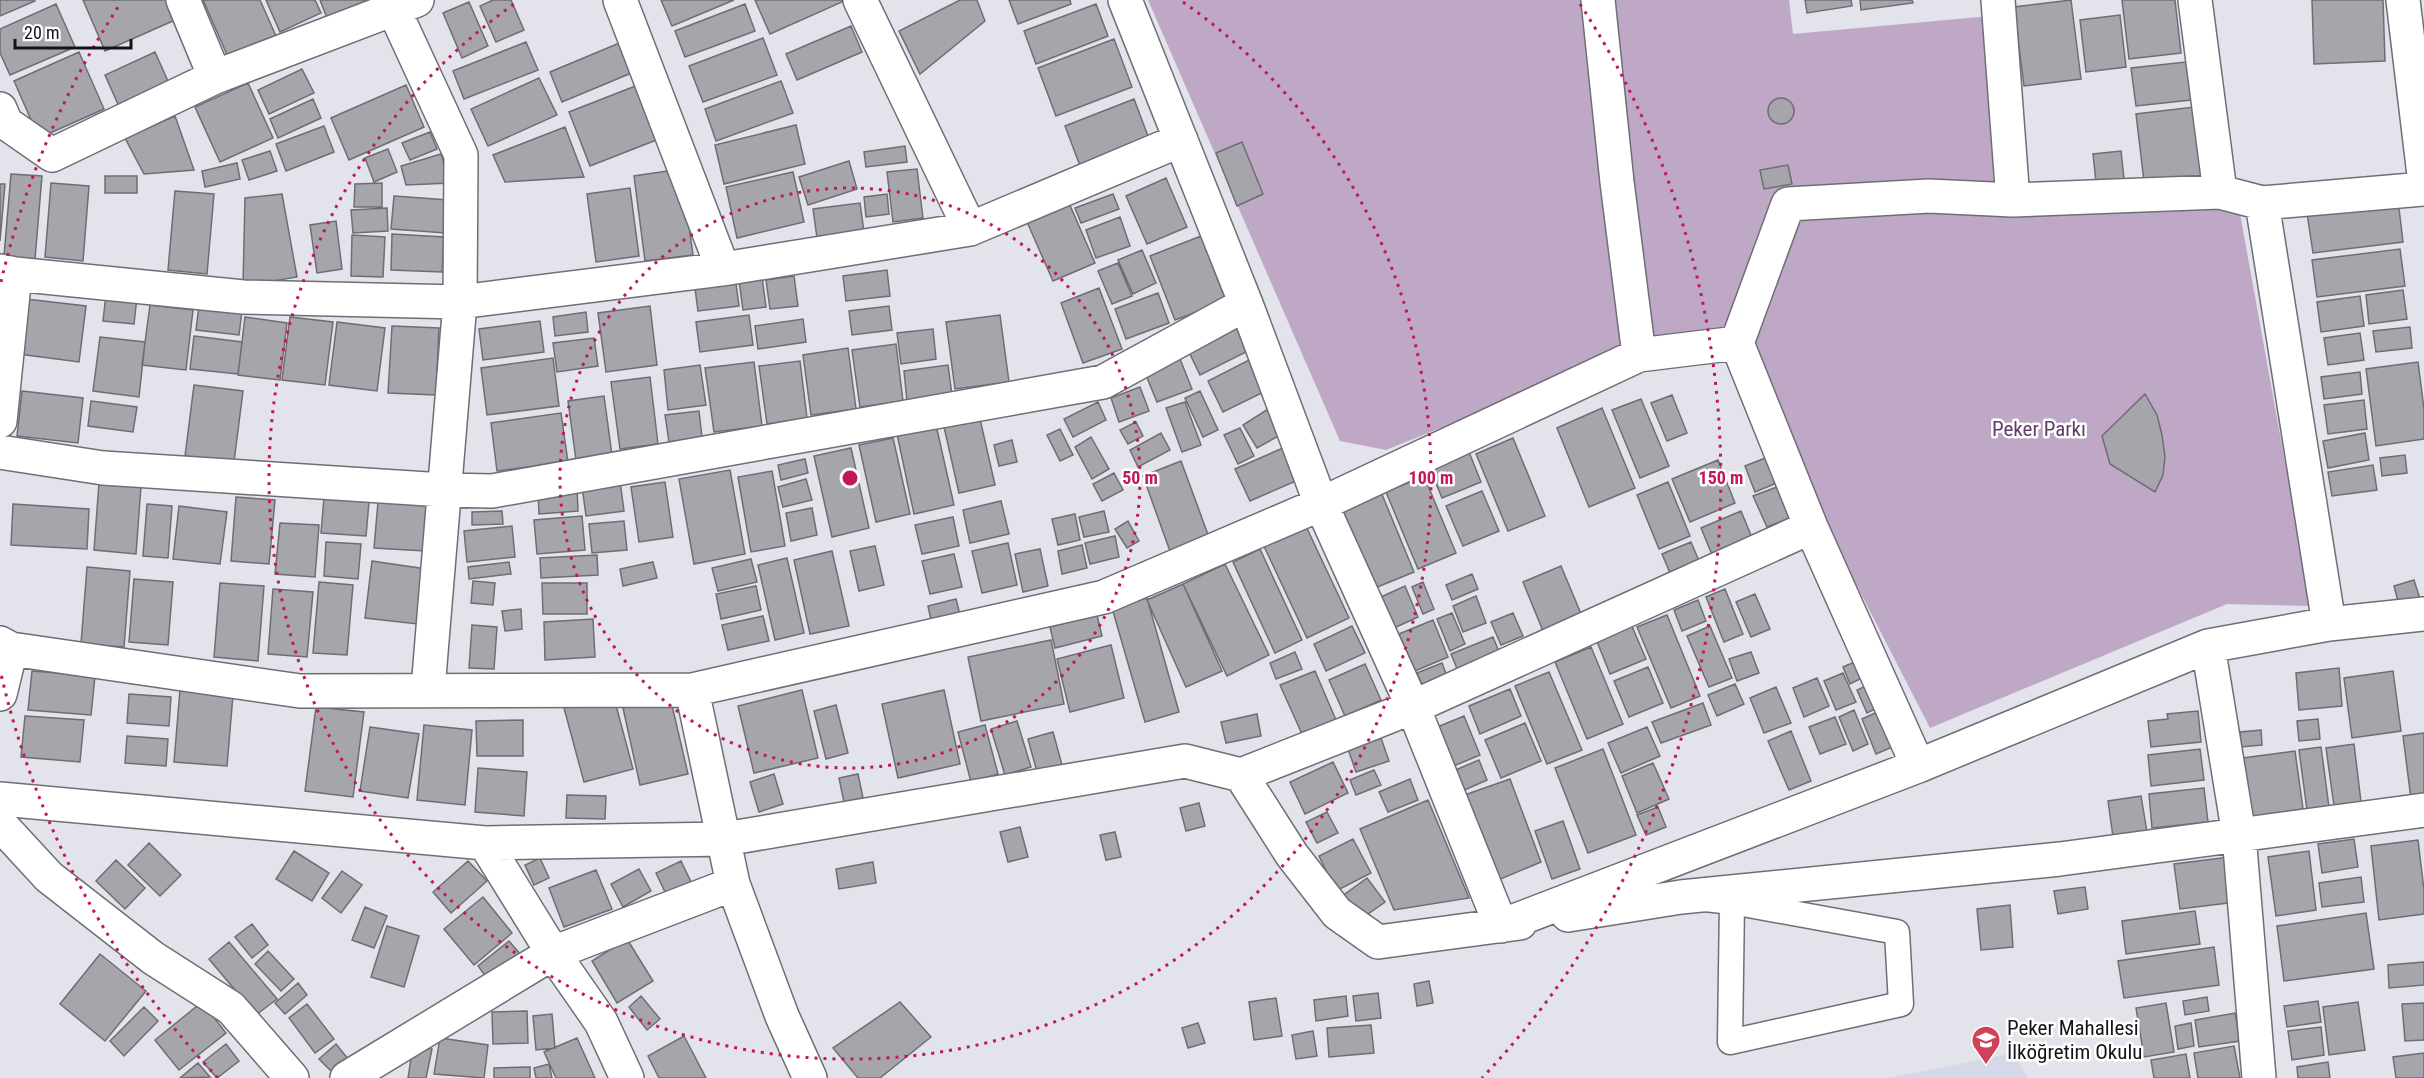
<svg xmlns="http://www.w3.org/2000/svg" width="2424" height="1078" font-family="'Roboto Condensed',sans-serif">
  <rect width="100%" height="100%" fill="#e2e3eb"/>
  <path fill="#d6d8e7" d="M2014,1053l14,25h-139z"/>
  <path fill="#bea8c5" d="M1148,0h641l4,34 197,-18 11,176 238,16 72,398 -84,-2 -297,124 -202,-393 -80,9 -262,106 -46,-9z"/>
  <path fill="#a7a5ac" stroke="#6f6d74" stroke-width="1.5" d="M0,0h34l1,1 -35,15z
    M83,0h83l9,20 -70,31z
    M203,0h57l20,45 -48,21z
    M266,0h49l6,13 -41,19z
    M320,0h48l-41,18z
    M493,0h18l13,30 -28,12 -16,-36z
    M661,0h73l-62,26z
    M755,0h86l1,2 -72,32z
    M960,0h17l8,21 -65,53 -21,-43z
    M1009,0h61l1,4 -53,20z
    M1805,0h46l1,6 -45,7z
    M1860,0h52l1,3 -52,7z
    M2071,0l10,79 -57,7 -10,-79z
    M2122,0h53l6,53 -52,6z
    M2312,0h71l2,61 -71,3z
    M469,2l19,44 -26,12 -19,-45z
    M56,4l19,43 -65,28 -10,-22v-24z
    M745,4l10,27 -70,26 -10,-26z
    M1096,4l12,32 -72,28 -12,-33z
    M2120,15l6,52 -40,5 -6,-52z
    M851,26l11,26 -65,28 -11,-26z
    M763,38l14,37 -74,27 -14,-36z
    M629,39l12,30 -79,33 -12,-30z
    M1114,39l18,48 -76,29 -18,-48z
    M526,42l12,28 -74,29 -11,-28z
    M79,52l25,57 -65,29 -25,-57z
    M155,52l16,36 -50,23 -16,-36z
    M2186,62l5,38 -55,6 -5,-38z
    M302,69l12,24 -45,21 -11,-24z
    M539,78l18,37 -69,31 -17,-37z
    M781,81l12,32 -77,28 -11,-32z
    M248,83l25,55 -53,24 -25,-55z
    M643,83l21,54 -74,29 -21,-54z
    M406,85l18,42 -75,33 -18,-42z
    M1768 111a13 13 0 1 1 26 0a13 13 0 1 1-26 0Z
    M313,99l8,19 -43,20 -8,-19z
    M1134,99l17,45 -69,27 -17,-45z
    M2194,107l9,76 -58,7 -9,-76z
    M175,116l19,54 -50,4 -19,-36z
    M796,125l9,39 -81,20 -9,-39z
    M324,126l10,26 -48,19 -10,-27z
    M565,127l19,50 -79,5 -12,-27z
    M430,132l7,17 -27,11 -8,-17z
    M1242,142l21,52 -26,12 -21,-53z
    M905,146l2,16 -41,5 -2,-15z
    M388,149l9,23 -23,10 -9,-24z
    M270,151l7,20 -28,9 -7,-20z
    M2121,151l4,37 -28,4 -4,-38z
    M441,154l9,29 -44,2 -5,-19z
    M849,161l8,28 -49,16 -9,-28z
    M237,163l3,16 -35,8 -3,-16z
    M1788,165l4,19 -28,5 -4,-19z
    M681,169l12,86 -48,6 -11,-85z
    M917,169l6,49 -30,4 -6,-50z
    M793,172l11,50 -67,16 -11,-51z
    M11,174l31,2 -7,83 -31,-3z
    M105,176h32v17h-32z
    M1166,178l21,49 -40,17 -21,-48z
    M51,183l38,3 -6,75 -38,-4z
    M382,183v24h-28l1,-23z
    M0,184h5l-5,57z
    M630,188l9,68 -43,6 -9,-68z
    M175,191l39,3 -7,80 -39,-4z
    M282,194l15,83 -54,9 2,-88z
    M887,194l2,20 -23,3 -2,-20z
    M1113,194l6,15 -38,14 -6,-15z
    M394,196l54,4 -2,33 -55,-4z
    M2398,200l5,42 -90,11 -6,-40z
    M860,203l4,29 -47,6 -4,-29z
    M1069,203l26,60 -42,18 -26,-59z
    M387,208l1,23 -35,2 -2,-23z
    M1120,217l10,29 -34,12 -10,-28z
    M336,221l6,48 -25,4 -7,-48z
    M392,234l52,3 -2,35 -51,-2z
    M352,235l33,2 -2,40 -32,-1z
    M1201,236l25,65 -51,19 -25,-64z
    M2400,249l5,37 -88,11 -5,-37z
    M1142,250l14,33 -23,11 -15,-34z
    M1118,263l14,33 -20,8 -14,-33z
    M887,270l3,26 -44,5 -3,-25z
    M735,276l4,30 -41,5 -4,-30z
    M794,276l4,30 -28,3 -4,-29z
    M762,277l4,30 -23,3 -4,-30z
    M1099,288l23,61 -39,14 -22,-60z
    M2403,290l4,29 -38,5 -3,-29z
    M1158,293l11,30 -43,16 -11,-30z
    M106,294l31,3 -3,27 -31,-3z
    M2360,296l4,30 -43,6 -4,-30z
    M26,299l60,7 -7,56 -60,-8z
    M150,305l43,5 -7,60 -44,-5z
    M199,305l43,6 -3,24 -43,-5z
    M650,306l7,59 -51,7 -8,-59z
    M889,306l3,24 -40,5 -3,-24z
    M586,312l2,20 -33,4 -2,-19z
    M749,315l4,30 -53,7 -4,-30z
    M1000,315l9,67 -54,7 -9,-67z
    M245,317l42,6 -7,57 -42,-5z
    M290,317l43,5 -8,63 -43,-5z
    M803,319l3,23 -48,7 -3,-23z
    M540,321l4,31 -61,8 -4,-31z
    M337,322l48,6 -8,63 -48,-6z
    M392,326l47,2 -3,67 -48,-2z
    M1239,327l11,23 -50,25 -11,-23z
    M2410,327l2,21 -36,4 -3,-21z
    M933,329l3,30 -35,5 -4,-31z
    M2360,333l4,27 -36,5 -4,-27z
    M194,336l48,6 -4,32 -48,-5z
    M100,337l45,5 -6,55 -46,-6z
    M594,338l4,28 -41,6 -4,-29z
    M896,344l7,57 -43,6 -8,-57z
    M848,348l8,61 -45,6 -8,-60z
    M1178,354l14,35 -35,13 -14,-34z
    M553,358l6,48 -72,9 -6,-47z
    M1253,358l15,32 -45,22 -15,-31z
    M800,361l7,57 -40,6 -8,-58z
    M754,362l8,64 -48,6 -9,-64z
    M2418,362l6,47v30l-48,7 -10,-77z
    M700,365l6,40 -38,5 -4,-40z
    M948,365l4,30 -45,6 -3,-30z
    M2360,372l2,22 -38,5 -3,-22z
    M650,377l8,67 -38,5 -9,-67z
    M194,385l49,6 -9,71 -49,-6z
    M1140,387l9,24 -30,11 -8,-24z
    M22,391l61,7 -5,45 -61,-7z
    M1200,391l18,39 -15,7 -18,-39z
    M2145,394l12,21 5,20 3,22 -2,18 -8,17 -45,-28 -8,-28z
    M1672,395l15,38 -20,8 -16,-38z
    M604,396l8,59 -36,5 -8,-59z
    M1641,399l28,67 -29,12 -28,-68z
    M2364,400l3,29 -39,5 -4,-29z
    M91,401l46,6 -4,25 -45,-6z
    M1098,402l8,18 -33,17 -9,-18z
    M1185,402l16,43 -19,7 -16,-44z
    M1602,408l33,80 -46,19 -32,-79z
    M1268,409l14,25 -25,14 -14,-23z
    M699,411l3,26 -33,5 -4,-27z
    M561,413l7,49 -71,9 -6,-48z
    M980,419l15,66 -36,8 -15,-66z
    M1136,422l7,14 -15,8 -8,-14z
    M936,425l18,80 -40,9 -17,-80z
    M1240,428l14,28 -16,8 -14,-29z
    M1060,429l13,26 -13,6 -13,-26z
    M1161,433l9,17 -32,17 -8,-17z
    M2365,433l4,27 -41,8 -5,-27z
    M1091,437l18,32 -17,10 -17,-32z
    M893,438l17,76 -34,8 -17,-77z
    M1513,438l32,78 -37,15 -32,-77z
    M1012,440l5,22 -18,4 -5,-21z
    M851,448l18,80 -37,9 -18,-81z
    M1283,448l15,32 -48,21 -15,-32z
    M1469,452l12,30 -39,16 -12,-29z
    M1773,455l11,25 -29,12 -10,-26z
    M2405,455l2,18 -25,3 -2,-18z
    M805,459l3,14 -27,7 -3,-15z
    M1718,460l17,43 -45,19 -18,-43z
    M1181,461l29,79 -39,14 -28,-78z
    M2373,465l4,25 -45,6 -4,-24z
    M730,470l15,84 -51,10 -15,-85z
    M772,471l13,75 -34,6 -13,-75z
    M1114,473l9,17 -21,11 -9,-17z
    M1424,476l32,77 -38,16 -32,-77z
    M806,479l6,21 -29,7 -5,-20z
    M620,481l4,30 -38,5 -4,-30z
    M665,482l8,55 -34,5 -8,-55z
    M1668,482l22,54 -31,13 -22,-54z
    M99,483l42,3 -5,68 -42,-4z
    M1785,484l12,31 -30,12 -14,-31z
    M577,488l1,23 -39,3 -1,-23z
    M1482,491l17,40 -36,15 -17,-40z
    M1381,492l33,80 -39,16 -33,-80z
    M236,497l39,3 -6,64 -38,-3z
    M324,498l45,4 -3,34 -45,-3z
    M1001,501l8,33 -39,9 -7,-33z
    M378,502l50,4 -3,45 -51,-3z
    M13,504l76,5 -2,40 -76,-4z
    M147,504l25,2 -4,52 -25,-2z
    M179,506l48,6 -7,52 -47,-5z
    M812,508l5,27 -26,6 -5,-28z
    M502,511l1,13 -31,1v-13z
    M1104,511l5,21 -25,5 -5,-20z
    M1741,511l14,34 -40,17 -14,-34z
    M1075,514l5,26 -22,5 -6,-26z
    M582,516l3,34 -48,4 -3,-34z
    M953,517l6,29 -37,8 -7,-29z
    M624,521l3,29 -35,3 -3,-29z
    M1128,521l11,20 -12,7 -12,-19z
    M1304,522l45,96 -42,20 -45,-96z
    M280,523l39,2 -4,52 -40,-3z
    M512,526l3,31 -48,5 -3,-31z
    M1115,536l4,21 -29,7 -5,-21z
    M326,542l35,2 -3,35 -34,-3z
    M1691,542l11,26 -29,12 -11,-26z
    M1008,543l9,42 -35,8 -10,-42z
    M1082,545l5,23 -25,6 -4,-23z
    M875,546l9,39 -25,6 -9,-40z
    M1040,549l8,37 -25,6 -8,-38z
    M1260,549l42,91 -27,13 -42,-91z
    M832,551l17,75 -39,8 -16,-74z
    M954,554l8,33 -32,7 -8,-33z
    M597,555l1,20 -57,3 -1,-20z
    M787,558l17,75 -29,7 -17,-75z
    M751,559l6,23 -39,9 -6,-23z
    M372,561l54,8 -8,55 -53,-6z
    M509,562l2,12 -42,5 -1,-12z
    M653,562l4,16 -34,8 -3,-17z
    M1225,564l44,91 -42,21 -44,-92z
    M1561,566l21,50 -39,15 -20,-49z
    M87,567l43,4 -6,76 -43,-3z
    M1472,574l6,15 -26,11 -6,-15z
    M134,579l39,3 -5,63 -39,-3z
    M2414,580l6,19 -21,6 -5,-19z
    M473,581l22,2 -2,22 -22,-2z
    M319,582l34,3 -6,70 -34,-2z
    M1423,582l11,27 -11,5 -11,-27z
    M220,583l44,3 -6,75 -44,-4z
    M542,583h45v31h-44z
    M1183,584l39,87 -36,16 -39,-87z
    M756,586l5,24 -40,9 -5,-25z
    M1405,586l13,31 -24,11 -13,-31z
    M273,589l40,3 -6,65 -39,-3z
    M1725,589l18,45 -19,8 -18,-45z
    M1755,594l15,35 -19,8 -15,-35z
    M1476,596l10,27 -23,9 -10,-26z
    M1147,598l32,114 -34,10 -33,-114z
    M956,599l5,20 -29,6 -4,-19z
    M1698,600l8,21 -24,10 -8,-21z
    M521,609l1,20 -17,2 -3,-20z
    M1452,613l13,31 -15,7 -13,-32z
    M1513,613l10,23 -22,9 -10,-23z
    M1097,615l5,21 -47,12 -5,-21z
    M1667,615l33,81 -29,12 -34,-81z
    M763,616l6,25 -41,9 -6,-25z
    M593,619l2,38 -50,3 -1,-38z
    M1433,620l15,37 -33,14 -16,-37z
    M1631,624l15,35 -36,15 -14,-35z
    M472,625l25,2 -3,42 -25,-1z
    M1352,626l13,27 -39,18 -12,-27z
    M1710,626l22,52 -23,9 -22,-51z
    M1493,637l9,22 -42,17 -9,-22z
    M1051,640l13,64 -83,17 -13,-64z
    M1111,645l13,53 -54,14 -13,-53z
    M1591,647l32,77 -36,15 -32,-77z
    M1295,652l7,17 -26,10 -6,-16z
    M1751,652l8,21 -22,8 -8,-22z
    M1857,661l7,16 -14,7 -7,-17z
    M1442,663l7,19 -24,10 -8,-19z
    M1365,664l16,36 -36,16 -16,-36z
    M1648,667l15,36 -34,14 -15,-36z
    M2339,668l3,38 -43,4 -3,-37z
    M32,671l63,5 -4,39 -63,-5z
    M1315,671l21,49 -34,14 -22,-49z
    M2393,671l8,60 -49,7 -8,-60z
    M1549,672l33,78 -35,14 -32,-78z
    M1843,673l13,29 -20,8 -12,-29z
    M1817,678l12,28 -25,11 -11,-29z
    M1874,682l9,23 -16,8 -10,-23z
    M1735,684l9,20 -27,12 -9,-21z
    M1776,687l15,36 -27,10 -14,-35z
    M1510,689l11,27 -41,18 -11,-28z
    M180,690l53,5 -6,71 -53,-4z
    M802,690l16,68 -64,15 -16,-67z
    M944,690l16,74 -62,14 -16,-74z
    M129,694l42,3 -2,29 -42,-3z
    M613,694l20,75 -49,13 -20,-74z
    M670,697l18,77 -48,11 -17,-77z
    M1703,703l8,22 -50,18 -9,-21z
    M836,705l12,48 -22,6 -12,-48z
    M316,707l48,5 -11,85 -48,-6z
    M1884,709l15,35 -23,10 -14,-35z
    M1854,710l14,34 -15,7 -14,-34z
    M2198,711l3,31 -50,5 -3,-26 20,-2 -1,-5z
    M1257,714l4,22 -35,7 -5,-21z
    M25,716l59,4 -4,42 -59,-5z
    M1464,716l16,39 -29,12 -16,-39z
    M1835,717l11,27 -26,10 -11,-27z
    M2318,719l2,20 -21,2 -2,-20z
    M523,720v36h-46l-1,-35z
    M1017,721l14,46 -26,8 -14,-46z
    M1525,723l16,38 -40,17 -16,-38z
    M424,725l48,5 -7,75 -48,-5z
    M985,725l13,49 -27,8 -13,-50z
    M370,727l49,7 -11,64 -48,-7z
    M1647,727l13,29 -39,17 -13,-30z
    M2261,730l1,15 -21,2 -1,-15z
    M1791,731l20,50 -22,9 -21,-49z
    M1053,732l9,33 -25,7 -9,-33z
    M2424,733v72l-12,2 -9,-71z
    M127,736l41,3 -2,27 -41,-3z
    M1381,738l8,23 -33,11 -8,-23z
    M2354,744l7,58 -27,4 -8,-58z
    M2321,747l8,60 -22,3 -8,-60z
    M1603,749l33,86 -48,18 -33,-85z
    M2200,749l4,31 -53,6 -3,-31z
    M2295,751l8,58 -52,8 -8,-59z
    M1479,760l8,20 -27,12 -9,-20z
    M1333,762l15,31 -43,21 -15,-32z
    M1653,763l16,36 -32,14 -15,-37z
    M478,768l49,4 -3,44 -49,-4z
    M1374,770l7,15 -25,10 -6,-15z
    M774,774l9,30 -24,8 -9,-30z
    M858,774l5,24 -19,4 -5,-24z
    M1410,779l8,21 -30,12 -9,-20z
    M1510,779l31,83 -50,21 -32,-86z
    M2204,788l4,34 -56,6 -3,-34z
    M567,795l39,1 -1,23 -39,-1z
    M2141,796l6,36 -34,5 -5,-36z
    M1428,800l41,98 -75,12 -34,-81z
    M1199,803l6,23 -19,5 -6,-23z
    M1658,807l8,20 -20,8 -9,-20z
    M1327,812l11,21 -21,10 -11,-21z
    M1563,821l17,48 -28,10 -17,-48z
    M1020,827l8,30 -20,5 -8,-30z
    M1115,832l6,25 -15,3 -6,-25z
    M1353,839l18,34 -35,18 -17,-35z
    M2354,839l4,28 -36,6 -4,-29z
    M2418,840l6,50v24l-45,6 -8,-74z
    M149,843l32,32 -21,21 -32,-31z
    M294,851l35,22 -17,28 -36,-22z
    M2309,851l7,59 -40,6 -8,-59z
    M2229,857l7,45 -56,7 -6,-45z
    M540,858l9,20 -15,7 -9,-20z
    M116,860l29,28 -20,21 -29,-28z
    M468,861l19,20 -36,32 -18,-21z
    M681,861l10,21 -25,12 -10,-21z
    M873,862l3,21 -37,6 -3,-20z
    M639,869l12,22 -28,16 -12,-23z
    M596,870l16,39 -48,18 -15,-39z
    M342,871l20,14 -21,28 -19,-15z
    M2361,877l3,25 -42,5 -3,-24z
    M1367,878l18,24 -27,19 -17,-24z
    M2085,887l3,22 -30,5 -4,-23z
    M483,897l29,36 -38,32 -30,-36z
    M2010,905l3,42 -32,3 -4,-41z
    M365,907l22,9 -13,32 -22,-8z
    M2195,911l5,33 -74,10 -4,-33z
    M2366,913l8,56 -90,12 -7,-55z
    M252,924l16,21 -16,13 -17,-21z
    M387,926l32,10 -15,51 -33,-10z
    M627,939l26,42 -36,22 -25,-42z
    M509,941l12,14 -32,26 -11,-15z
    M229,942l48,57 -21,16 -47,-56z
    M2214,947l5,38 -95,13 -6,-37z
    M268,951l26,28 -13,12 -26,-27z
    M100,954l46,37 -41,50 -45,-37z
    M2424,962v23l-35,3 -1,-23z
    M1429,981l4,22 -16,3 -3,-22z
    M298,983l9,12 -22,19 -10,-11z
    M1378,993l3,25 -25,3 -3,-25z
    M641,996l19,23 -13,11 -18,-23z
    M1346,996l2,20 -32,5 -2,-21z
    M2207,997l2,14 -24,4 -2,-14z
    M1276,998l6,38 -28,4 -5,-38z
    M2318,1001l3,21 -34,5 -3,-21z
    M202,1002l24,31 -47,37 -24,-30z
    M900,1002l31,35 -51,41h-22l-25,-30z
    M2358,1002l7,48 -36,5 -6,-48z
    M2166,1003l8,49 -30,5 -8,-49z
    M2424,1003v37l-19,1 -3,-37z
    M307,1004l27,35 -19,14 -26,-35z
    M144,1007l14,14 -34,35 -14,-15z
    M527,1011l1,32 -35,1 -1,-32z
    M2235,1013l5,28 -41,6 -4,-27z
    M552,1014l3,34 -19,2 -3,-34z
    M1198,1023l7,20 -17,5 -6,-20z
    M2191,1023l3,23 -16,3 -3,-23z
    M1371,1025l3,28 -45,4 -2,-29z
    M2321,1027l3,28 -32,5 -4,-29z
    M1313,1031l4,25 -21,3 -4,-24z
    M684,1036l22,42h-47l-11,-22z
    M440,1038l48,7 -4,33 -50,-4z
    M577,1038l18,40h-39l-12,-26z
    M226,1044l13,17 -22,17 -14,-16z
    M336,1044l12,15 -15,14 -14,-14z
    M413,1046l19,3 -6,29h-18z
    M2234,1046l6,32h-42l-4,-25z
    M2424,1053v25h-28l-3,-21z
    M2186,1054l4,24h-36l-3,-18z
    M2328,1062l2,16h-32l-1,-11z
    M198,1063l12,14 -30,1z
    M549,1064l3,14h-16l-2,-10z
    M530,1067v11h-36v-10z"/>
  <g fill="none" stroke-linecap="round" stroke-linejoin="round">
    <g stroke="#6e6f76" stroke-width="27">
      <path id="lane" d="M1705,899l27,3 -2,140 171,-38 -4,-72 -165,-30"/>
    </g>
    <g stroke="#6e6f76" stroke-width="36">
      <path id="street" d="M183,0l32,77
        M620,0l103,269
        M860,0l110,229
        M1125,0l121,304 75,200 318,-149 98,-12 51,-139 141,-8 84,4 207,-8 42,11 162,-14
        M1598,0l19,182 22,173
        M1998,0l15,200
        M2195,0l25,192
        M2403,0l21,175
        M394,10l67,145 -1,147 -32,387
        M0,109l6,14 46,32 163,-78 202,-77
        M2262,203l67,421
        M0,271l15,3 228,23 217,5 263,-33 247,-40 211,-89
        M1737,343l74,184 107,239
        M0,421l15,-147
        M0,452l103,16 340,22 49,1 611,-109 143,-78
        M0,643l11,6 289,42 392,-1 412,-93 217,-93 92,203 88,219 417,-160 290,-120 121,-22 95,-10
        M2208,646l31,189 20,243
        M692,690l41,194 49,132 28,62
        M0,694l11,-45
        M1241,775l172,-68 398,-180
        M0,799l485,44 240,-4 460,-78 56,14 51,80 45,58 41,29 142,-19
        M0,824l49,53 104,81 78,50 61,70
        M485,843l68,110 48,69 26,56
        M1568,915l113,-18 379,-38 364,-49
        M347,1078l206,-125 180,-69"/>
    </g>
    <use href="#lane" stroke="#fff" stroke-width="24"/>
    <use href="#street" stroke="#fff" stroke-width="33"/>
  </g>
  <g fill="none" stroke="#c2185b" stroke-width="3" stroke-dasharray="3 6">
    <circle cx="850" cy="478" r="290"/>
    <path d="M1183 2A581 581 0 1 1 517 2"/>
    <path d="M218 1078A871 871 0 0 1 1 674M1 282A871 871 0 0 1 120 4M1580 4A871 871 0 0 1 1482 1078"/>
  </g>
  <defs>
    <g id="school-pin" transform="scale(1.5)"><path d="M0 17L-7.5 6A9.5 9.5 0 1 1 7.5 6Z" fill="#d14158" stroke="#fff"/><path d="M0-5L7-2L0 1L-7-2ZM-4 1L0 2.5L4 1V4Q0 6-4 4Z" fill="#fff"/></g>
  </defs>
  <g fill-rule="evenodd">
    <use href="#school-pin" x="1986" y="1040"/>
  </g>
  <g text-anchor="middle" stroke-width="5" stroke-linejoin="round" paint-order="stroke">
    <g font-size="21" fill="#5f3d69" stroke="#fff">
      <text x="2039" y="436">Peker Parkı</text>
    </g>
    <g font-size="21" fill="#141417" stroke="#fff" text-anchor="start">
      <text x="2007" y="1035">Peker Mahallesi<tspan x="2007" dy="24">İlköğretim Okulu</tspan></text>
    </g>
  </g>
  <circle cx="850" cy="478" r="9" fill="#c2185b" stroke="#fff" stroke-width="3"/>
  <g font-size="18" text-anchor="middle" font-weight="bold" fill="#c2185b" stroke="#fff" stroke-width="5" stroke-linejoin="round" paint-order="stroke">
    <text x="1140" y="484">50 m</text>
    <text x="1431" y="484">100 m</text>
    <text x="1721" y="484">150 m</text>
  </g>
  <path d="M15 39v9h116v-9" fill="none" stroke="#141417" stroke-width="3"/>
  <text x="24" y="39" font-size="18" fill="#141417" stroke="#ffffff" stroke-width="4.5" paint-order="stroke">20 m</text>
</svg>
